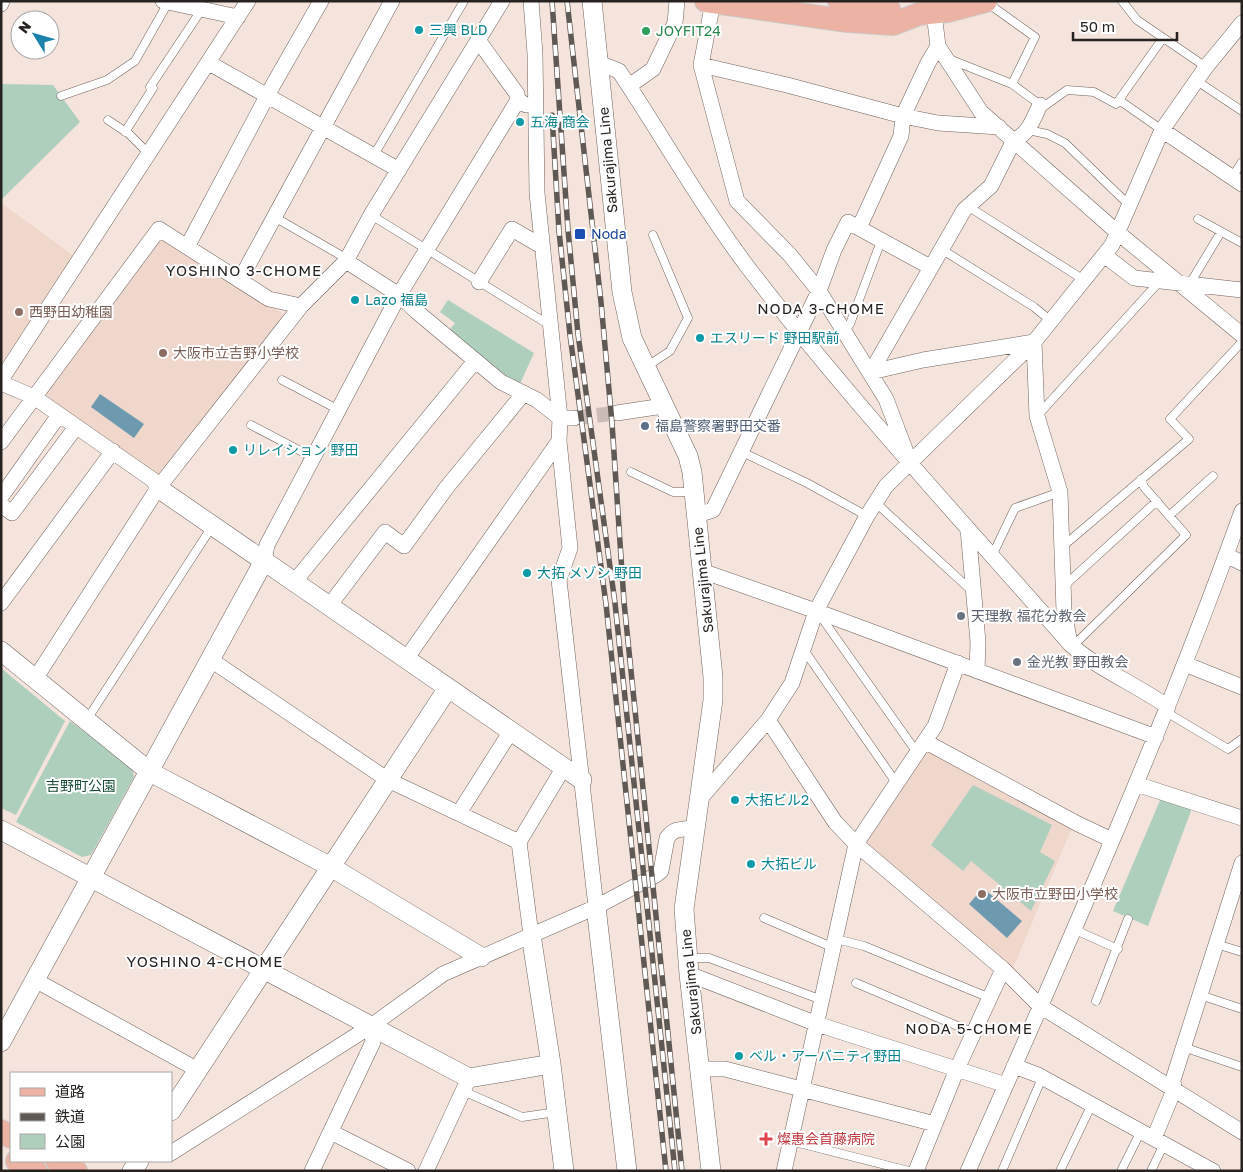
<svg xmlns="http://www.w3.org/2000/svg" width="1243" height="1172" font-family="'Golos Text','Noto Sans JP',sans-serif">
  <rect width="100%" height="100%" fill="#f4e4dc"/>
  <path fill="#efd7cc" d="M1,203l73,53 -73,112z
    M158,233l127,82 -125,160h-4l-113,-77v-7z
    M926,748l147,77 -62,148 -147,-128z"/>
  <path fill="#afcfbd" d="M1,84l52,1 27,37 -78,77z
    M448,300l86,53 -15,33 -18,-10 -53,-44 7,-9 -15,-11z
    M1,668l64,53 -49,94 -15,-7z
    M70,721l62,46 2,10 -43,78 -9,2 -66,-35z
    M973,785l79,40 -12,27 15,9 -24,50 -60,-50 -8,10 -32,-26z
    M1161,798l29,10 1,3 -43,115 -35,-15z"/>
  <path fill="#6e9ab0" d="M100,394l44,30 -10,14 -43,-31z
    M983,888l39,33 -15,17 -38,-34z"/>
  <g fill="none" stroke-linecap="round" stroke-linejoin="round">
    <path stroke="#cbbdb6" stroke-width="15" stroke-dasharray="15 8" stroke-linecap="butt" d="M574,418l43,-5"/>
    <g stroke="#70625b" stroke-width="9">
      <path id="service" d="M1122,1l15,19 69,47
        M986,2l49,35 -23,47
        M949,59l63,25 31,23 24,-17 27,2 22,12 47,-66
        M1197,81l45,30
        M61,96l46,-16 28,-19 34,-60
        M1119,100l43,30
        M108,120l21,14 20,20
        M1028,130l19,4 18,9 64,62
        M125,132l28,-44 -3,-1 52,-78
        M374,155l90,-154
        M1232,177l10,-15
        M969,207l115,73
        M371,215l180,111
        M276,218l66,38 4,5
        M1198,219l44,24
        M941,249l93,58 17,14
        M1189,285l32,-53
        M845,331l5,-7 31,-83
        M646,367l24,-16 18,-33 -35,-83
        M282,380l57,30
        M1038,415l121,-133
        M251,425l63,33
        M742,452l65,31 60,33
        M631,472l42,20h21
        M875,502l98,90
        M1169,516l44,-40
        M1062,547l127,-108 -19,-20 72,-77
        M992,556l23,-48 45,-16
        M1064,586l93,-85
        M819,614l99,140
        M1070,644l8,-3 108,-106 -42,-48 -3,-8
        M804,650l93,134
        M1166,712l62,37 14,-10
        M86,721l127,-196
        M764,918l70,30
        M1073,929l45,20
        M836,939l28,7 126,52
        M1216,944l26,8
        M687,958h22l113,42
        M856,983l118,50
        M1200,995l42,14
        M1096,1001l32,-82
        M1183,1047l59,20
        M463,1091l59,26 35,-5
        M791,1141l118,30
        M1002,1171l40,-93
        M1060,1171l32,-67
        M1121,1171l20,-40
        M1151,1171l13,-27"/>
    </g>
    <g stroke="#70625b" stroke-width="16">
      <path id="minor" d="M163,1l75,16
        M531,1l4,53 2,139 23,225 -1,23 11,107 -11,32 37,327
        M713,2l-12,63 36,136 53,54 29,36 67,108 20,53
        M1,4l1,-3
        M934,13l4,33 43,66 136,120 125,103
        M478,40l39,54 1,6 8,5
        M209,63l190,107
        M599,63l20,8c44,66 83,136 131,199 100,130 212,251 320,374 29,26 66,40 98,63
        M701,65l86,20 116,31 35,7 61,4
        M629,86l24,-17 22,-46 2,-22
        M1162,130l80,54
        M859,228l42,-92 2,-20 25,-53 10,-17
        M187,247l86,-162 48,-84
        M1104,255l30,23 108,12
        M346,261l53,34 17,16 85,71 36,18 23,18h14
        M240,280l152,-279
        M479,282l33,-53 31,18
        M1034,342l3,74 23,76 4,119 6,33
        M871,372l93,-162 27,-24 23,-46c15,-6 19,-21 26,-35
        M871,372l52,-12 111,-18
        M1,380l247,-379
        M1,383l33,14 119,83 5,8
        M617,413l46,-7
        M1,442l158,-213 110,70 32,7
        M1,497l58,-82
        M1,505l11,8 64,-86
        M697,515l16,-5 106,-219 15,-41 14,-28 82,45
        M968,529l10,113 -1,29
        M1226,555l16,8
        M264,561l3,-16 132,-250 119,-195
        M702,571l114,40 340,126
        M295,581l180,-220
        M1,603l112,-152
        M329,606l56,-74 19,14 43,-59 77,-94
        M406,659l153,-218
        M211,660l177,120 131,62
        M1185,664l57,23
        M35,679l123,-191 143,-182 45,-45 25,-46 131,-214
        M768,720l67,102 21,22 147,125 37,37 202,126
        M926,742l152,82 34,16
        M1136,784l106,34
        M699,800l69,-80 24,-37 24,-72 51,-95 19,-30 148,-144 78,-97 50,-115 44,-63 36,-44
        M459,813l52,-82
        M531,935l-12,-93 45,-75
        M689,974l128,50 189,61
        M35,980l163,90
        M1014,1066l24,9 175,96
        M700,1069h25l210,55
        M331,1132l77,39
        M1154,1138l20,-48 -1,-10 69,-217
        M171,1153l200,-127 72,-52 153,-67 60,-32 5,-4 6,-33c9,-12 15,-7 28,-11
        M312,1171l61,-129 -2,-16
        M426,1171l43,-93
        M784,1171l72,-327 79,-118 23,-63
        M916,1171l41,-102 46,-100
        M968,1171c96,-218 194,-436 274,-660"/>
    </g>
    <g stroke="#70625b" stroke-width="20">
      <path id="tertiary" d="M592,1l30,291 10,46 56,118 4,16 21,205v23l-29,209 5,65 22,197
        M158,488l424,292
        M1,651l149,121 181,95 150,90
        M1,830l468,248 82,-14
        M596,907l31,264
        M531,935l20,129 13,107
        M1,1042l263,-481
        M171,1111l277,-423
        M132,1171l7,-10"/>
    </g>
    <g stroke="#cbcac9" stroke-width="24">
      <path id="primary" d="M706,1l142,20 45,3 26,-10 29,-3 38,-10
        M839,1l27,7 23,1
        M1,1131l10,6
        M17,1161l19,10
        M57,1161l19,10"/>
    </g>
    <use href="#service" stroke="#fff" stroke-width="8"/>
    <use href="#minor" stroke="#fff" stroke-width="15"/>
    <use href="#tertiary" stroke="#fff" stroke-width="19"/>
    <use href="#primary" stroke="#ecb2a4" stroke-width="22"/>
    <g stroke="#605853" stroke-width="5.5">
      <path id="rail" d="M552,1l16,229 10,104 37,269 60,568
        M567,1l34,301 11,121 12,179 58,569
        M552,115l7,116 11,104 36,269 60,567"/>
    </g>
    <use href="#rail" stroke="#fff" stroke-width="4" stroke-dasharray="11" stroke-linecap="butt"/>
  </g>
  <g fill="#0f9aa8" stroke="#fff" stroke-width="2">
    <circle cx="419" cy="30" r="5"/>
    <circle cx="520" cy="122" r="5"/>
    <circle cx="355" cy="300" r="5"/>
    <circle cx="700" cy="338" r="5"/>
    <circle cx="233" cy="450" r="5"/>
    <circle cx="527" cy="573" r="5"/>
    <circle cx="735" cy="800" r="5"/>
    <circle cx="751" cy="864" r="5"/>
    <circle cx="739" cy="1056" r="5"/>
  </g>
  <circle fill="#2e9e5b" stroke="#fff" stroke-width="2" cx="646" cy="31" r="5"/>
  <rect fill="#1a4fb4" stroke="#fff" stroke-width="2" x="574" y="228" width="12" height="12" rx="2.5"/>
  <g fill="#8d6e63" stroke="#fff" stroke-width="2">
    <circle cx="19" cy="312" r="5"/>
    <circle cx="163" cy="353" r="5"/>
    <circle cx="982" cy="894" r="5"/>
  </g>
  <circle fill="#5c6f8a" stroke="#fff" stroke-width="2" cx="645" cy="426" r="5"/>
  <g fill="#6b7280" stroke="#fff" stroke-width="2">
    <circle cx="961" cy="616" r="5"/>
    <circle cx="1017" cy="662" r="5"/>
  </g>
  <path fill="#e0444e" stroke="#fff" stroke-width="2" d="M763.5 1131.5h5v5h5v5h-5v5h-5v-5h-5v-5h5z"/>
  <g text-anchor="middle" stroke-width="4" stroke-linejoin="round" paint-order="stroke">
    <g font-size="14" fill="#0d838f" stroke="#fff" text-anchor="start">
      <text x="429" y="35">三興 BLD</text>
      <text x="530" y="127">五海 商会</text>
      <text x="365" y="305">Lazo 福島</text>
      <text x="710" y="343">エスリード 野田駅前</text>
      <text x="243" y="455">リレイション 野田</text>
      <text x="537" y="578">大拓 メゾン 野田</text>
      <text x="745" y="805">大拓ビル2</text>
      <text x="761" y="869">大拓ビル</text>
      <text x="749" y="1061">ベル・アーバニティ野田</text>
    </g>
    <g font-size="14" fill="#27864d" stroke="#fff" text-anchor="start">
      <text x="656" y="36">JOYFIT24</text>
    </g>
    <g font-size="14" fill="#27221f" stroke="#fff">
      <text transform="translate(608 160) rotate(-95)" y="5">Sakurajima Line</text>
      <text transform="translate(703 580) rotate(-96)" y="5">Sakurajima Line</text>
      <text transform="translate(691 982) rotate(-96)" y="5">Sakurajima Line</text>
    </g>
    <g font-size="14" fill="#164399" stroke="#fff" text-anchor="start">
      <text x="591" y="239">Noda</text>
    </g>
    <g font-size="14" fill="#785e54" stroke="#fff" text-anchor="start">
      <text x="29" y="317">西野田幼稚園</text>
      <text x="173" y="358">大阪市立吉野小学校</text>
      <text x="992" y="899">大阪市立野田小学校</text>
    </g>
    <g font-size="14" fill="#4e5e75" stroke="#fff" text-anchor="start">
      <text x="655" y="431">福島警察署野田交番</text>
    </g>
    <g font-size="14" fill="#5b616d" stroke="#fff" text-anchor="start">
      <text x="971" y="621">天理教 福花分教会</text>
      <text x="1027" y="667">金光教 野田教会</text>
    </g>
    <g font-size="14" fill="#184e36" stroke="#fff">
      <text x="81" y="791">吉野町公園</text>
    </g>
    <g font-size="14" fill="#be3a42" stroke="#fff" text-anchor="start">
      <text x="777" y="1144">燦惠会首藤病院</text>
    </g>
    <g font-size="15" letter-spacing="1" fill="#27221f" stroke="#fff">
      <text x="244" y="276">YOSHINO 3-CHOME</text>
      <text x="821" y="314">NODA 3-CHOME</text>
      <text x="205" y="967">YOSHINO 4-CHOME</text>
      <text x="969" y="1034">NODA 5-CHOME</text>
    </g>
  </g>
  <rect width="1243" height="1172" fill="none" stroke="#27221f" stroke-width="5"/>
  <rect x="10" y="1072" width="162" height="90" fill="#ffffff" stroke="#a9a7a5"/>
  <rect x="20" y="1088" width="25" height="8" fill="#ecb2a4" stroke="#a9a7a5"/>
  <text x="55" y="1097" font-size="15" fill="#27221f">道路</text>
  <rect x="20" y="1113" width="25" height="8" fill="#605853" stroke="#a9a7a5"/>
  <text x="55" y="1122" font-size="15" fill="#27221f">鉄道</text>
  <rect x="20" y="1134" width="25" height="15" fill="#afcfbd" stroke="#a9a7a5"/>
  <text x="55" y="1147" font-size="15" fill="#27221f">公園</text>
  <g transform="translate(35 35) rotate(307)"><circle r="24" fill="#ffffff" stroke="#a9a7a5"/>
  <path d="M0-4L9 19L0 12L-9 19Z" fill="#1c82ac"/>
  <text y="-8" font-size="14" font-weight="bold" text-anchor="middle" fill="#27221f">N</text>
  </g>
  <path d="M1073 32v8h104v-8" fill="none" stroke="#27221f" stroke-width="2.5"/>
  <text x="1080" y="32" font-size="15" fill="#27221f" stroke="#ffffff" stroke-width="4" paint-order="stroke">50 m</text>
</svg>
